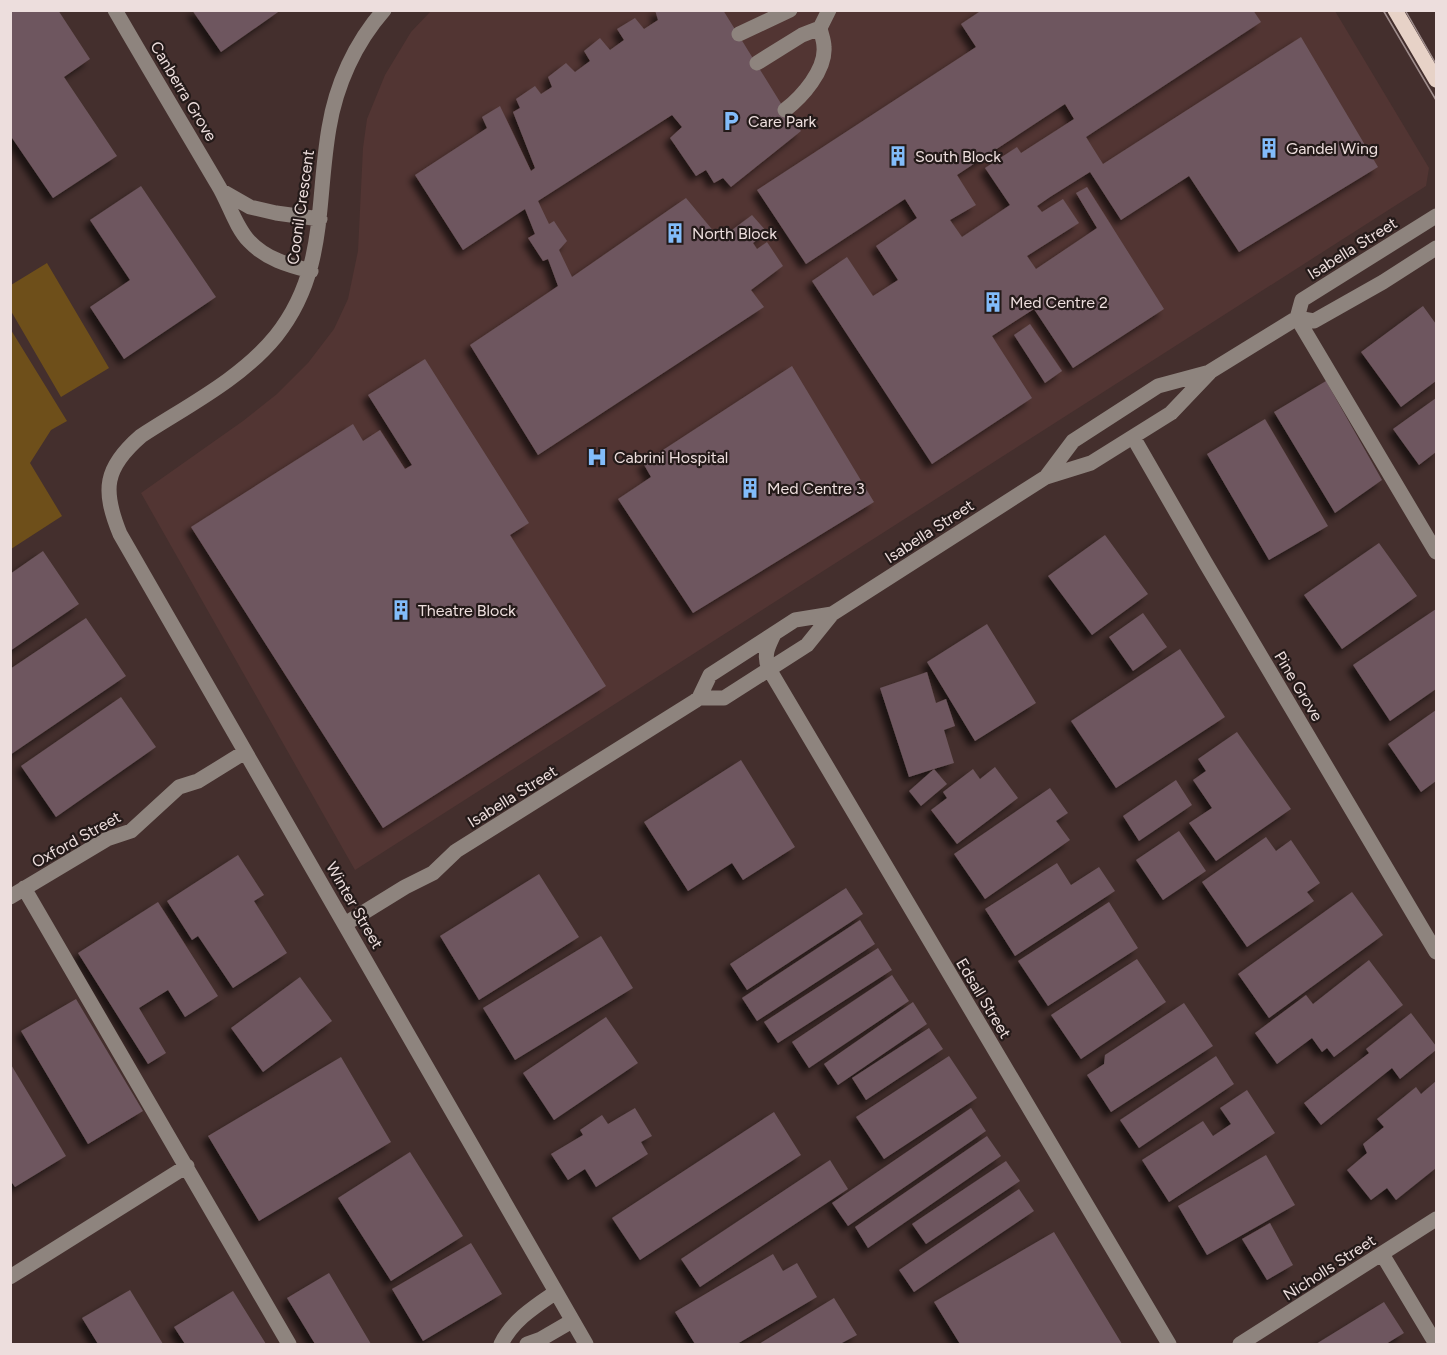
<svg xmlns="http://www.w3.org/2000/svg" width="1447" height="1355" font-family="Figtree,sans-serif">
  <defs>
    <filter id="shadow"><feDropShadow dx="-5.5" dy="5.5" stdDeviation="3" flood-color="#0009"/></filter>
  </defs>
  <rect width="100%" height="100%" fill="#442f2d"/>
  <path fill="#523533" d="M431,11h904l94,157 -3,18 -1071,684 -214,-377 102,-72 34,-27 31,-31 26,-34 14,-30 10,-48 5,-103 4,-29 18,-44 26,-43z"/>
  <path fill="#6e4f1a" d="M47,263l62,105 -48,29 -50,-86v-26z
    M11,330l56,91 -16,9 -21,33 32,53 -51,33z"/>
  <path fill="#6e575e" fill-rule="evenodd" filter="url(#shadow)" d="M10,10h48l32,49 -26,18 53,79 -64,42 -43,-63z
    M192,10h89l-60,42z
    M655,10h68l62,100 16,21 -70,56 -8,-9 -9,5 -8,-13 -10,6 -26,-38 12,-11 -10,-12 -134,86 11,23 5,-3 13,20 -8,9 13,27 114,-79 34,41 32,-24 15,17 -14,11 4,6 10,-7 16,24 -32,24 13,17 -226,148 -68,-110 88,-59 -10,-27 -5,2 -15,-23 7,-4 -10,-25 -62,41 -48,-75 72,-47 -5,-11 18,-11 31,65 4,-3 -22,-56 7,-4 -4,-9 19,-13 6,8 11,-7 -4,-10 18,-14 9,9 15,-11 -6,-10 16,-13 10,12 14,-10 -7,-11 18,-11 9,11 14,-9z
    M982,10h271l8,12 -175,115 17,27 198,-127 77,130 -139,85 -50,-76 -68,44 -31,-48 -40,25 -13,9 5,6 21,-13 16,24 -52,33 9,13 61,-41 -21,-35 11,-6 77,122 -91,59 -39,-59 -42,27 40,62 -100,66 -120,-183 35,-24 26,39 25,-16 -22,-34 41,-28 -12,-19 -99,65 -49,-74 219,-143 -15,-23zM1065,104l9,15 -53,34 -4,-6 -32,21 25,37 -48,32 -12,-17 26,-15 -19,-30z
    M141,186l75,111 -92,62 -34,-52 40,-27 -40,-60z
    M1423,306l13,18v57l-35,26 -40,-55z
    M1030,324l32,47 -17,12 -31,-48z
    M425,359l104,164 -19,12 96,151 -223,142 -192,-301 162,-103 10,17 17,-11 25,39 7,-4 -44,-70z
    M792,366l82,136 -181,111 -75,-114 33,-22 -8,-14z
    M1326,381l56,99 -47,33 -61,-101z
    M1436,398v54l-17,13 -26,-36z
    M1265,419l63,107 -59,34 -62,-106z
    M1105,535l43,59 -56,41 -44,-59z
    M1379,543l38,53 -75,53 -38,-54z
    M43,551l36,53 -69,47v-77z
    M1436,609v80l-46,32 -37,-56z
    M1143,613l24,34 -34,24 -24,-34z
    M86,618l40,58 -116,79v-86z
    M987,624l49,79 -61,38 -48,-79z
    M1180,649l45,68 -109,71 -45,-67z
    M927,672l9,31 10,-4 9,27 -11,4 10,33 -20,6 13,15 -26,22 -12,-15 25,-22 -25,8 -29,-89z
    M121,697l35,50 -100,70 -35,-51z
    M1436,710v71l-15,11 -33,-48z
    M1237,732l54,77 -75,52 -27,-38 23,-15 -19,-28 13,-9 -8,-12z
    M741,760l54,87 -52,33 -11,-17 -44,28 -44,-69z
    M995,767l23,31 -61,46 -26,-34 16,-12 -4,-6 30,-23 7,10z
    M1176,780l16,25 -53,36 -16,-25z
    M1050,788l18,25 -12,8 14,19 -85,59 -31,-45z
    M1179,831l27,40 -43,29 -27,-40z
    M1266,837l10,14 15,-11 29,43 -13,9 7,9 -67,46 -45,-65z
    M238,855l26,40 -10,6 33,52 -54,35 -35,-52 -6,4 -25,-39z
    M1057,863l14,22 28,-18 16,24 -100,65 -30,-47z
    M539,874l40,63 -100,63 -39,-64z
    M846,888l17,26 -116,76 -17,-26z
    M1352,892l31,43 -114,83 -31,-44z
    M158,902l60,94 -33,21 -17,-27 -29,18 27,45 -18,11 -70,-111z
    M1109,902l29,46 -90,58 -30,-45z
    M860,920l15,24 -118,77 -15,-23z
    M601,936l32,52 -118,72 -32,-52z
    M878,948l14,22 -114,73 -14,-21z
    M1137,959l29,43 -85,57 -30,-44z
    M1369,960l34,45 -69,52 -7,-9 -5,4 -10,-14 -35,26 -22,-31 51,-38 7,9z
    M892,975l17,26 -100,67 -17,-26z
    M300,977l32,44 -69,51 -32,-44z
    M76,999l67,112 -55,33 -67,-113z
    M913,1002l14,22 -89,61 -14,-21z
    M1184,1003l29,43 -102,66 -24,-37 17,-11 1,-9z
    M1411,1013l25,33v4l-36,29 -8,-11 -71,57 -17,-22 65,-50 -3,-4z
    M606,1017l32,46 -84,57 -31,-47z
    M929,1028l14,21 -77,51 -14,-22z
    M949,1056l28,42 -93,61 -28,-42z
    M1216,1056l18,28 -95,64 -19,-28z
    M341,1057l50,85 -132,79 -51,-85z
    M10,1063l56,93 -51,31 -5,-7z
    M1436,1081v87l-40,32 -9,-12 -16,12 -24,-30 20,-17 -4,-9 21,-17 -7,-8 39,-32 5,7z
    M1247,1090l28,43 -106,69 -27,-42 61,-39 10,15 18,-12 -11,-16z
    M635,1108l17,28 -11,6 7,12 -52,33 -11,-18 -17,11 -17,-26 32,-19 -3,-5 22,-15 6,9z
    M971,1108l15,23 -138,95 -16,-23z
    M774,1112l27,43 -161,105 -28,-42z
    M987,1136l14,20 -133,92 -13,-21z
    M410,1152l53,84 -72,45 -53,-83z
    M1266,1155l29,50 -88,50 -29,-49z
    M830,1160l18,29 -148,98 -19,-28z
    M1006,1161l14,20 -94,63 -14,-20z
    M1019,1189l15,22 -120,81 -15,-22z
    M1270,1223l23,42 -26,15 -25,-41z
    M1054,1232l68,112h-162l-26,-42z
    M471,1243l31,51 -79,47 -31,-52z
    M773,1254l10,17 14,-8 20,34 -80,47h-42l-20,-32z
    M329,1273l42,71h-56l-28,-46z
    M130,1290l33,54h-65l-16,-26z
    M233,1291l33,53h-81l-11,-17z
    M834,1298l23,37 -17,9h-81z
    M1384,1302l20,31 -18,11h-70z"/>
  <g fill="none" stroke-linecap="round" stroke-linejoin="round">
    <path stroke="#8e847e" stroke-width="15" d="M115,10c34,59 69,117 103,175 11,18 17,41 31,56 17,18 39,24 62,30
      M384,10c-29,33 -48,75 -55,118 -13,75 -2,144 -53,208 -35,43 -89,70 -135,100 -37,32 -39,54 -21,98l466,810
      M820,28l9,-18
      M739,34l51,-24
      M757,63l45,-28 18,-7
      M785,110c17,-13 41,-40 39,-63 0,-7 -3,-13 -4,-19
      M222,191l28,16 26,6 44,6
      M1297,318l139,234
      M1297,318l17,3 69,-39 53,-34
      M1133,437l72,125 231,390
      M1046,477l27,-36 85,-55 52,-14
      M774,634c-6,13 -11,21 -5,35l400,675
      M699,698l11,-23 85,-55 37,-6
      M24,888l265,456
      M10,897l97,-58 24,-8 48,-44 19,-6 47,-29
      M345,924l60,-37 28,-14 23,-22 239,-150 4,-3h25l83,-53 25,-31 214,-137 45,-14 80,-50 40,-42 86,-53 5,-18 134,-84
      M1382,1254l54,90
      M10,1277l177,-111
      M501,1344c12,-24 33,-37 55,-52
      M527,1344l14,-5 31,-18
      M1240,1344l196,-125"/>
    <path stroke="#e7d2c7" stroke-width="15" d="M1395,10l41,70"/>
    <path stroke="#a08e8d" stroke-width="1.5" d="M1383,10l53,90
      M1405,10l31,54"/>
  </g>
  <defs>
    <g id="parking-bare" transform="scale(1.62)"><path d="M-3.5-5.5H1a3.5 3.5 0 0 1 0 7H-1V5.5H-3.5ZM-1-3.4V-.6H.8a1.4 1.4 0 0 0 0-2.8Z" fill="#82bcfa" stroke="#241a19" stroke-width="2.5" paint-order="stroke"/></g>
    <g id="building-bare" transform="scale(1.62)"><path d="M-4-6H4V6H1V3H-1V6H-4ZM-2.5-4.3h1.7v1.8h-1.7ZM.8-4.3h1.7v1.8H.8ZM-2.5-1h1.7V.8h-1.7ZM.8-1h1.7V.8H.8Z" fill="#82bcfa" stroke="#241a19" stroke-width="2.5" paint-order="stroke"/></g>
    <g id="hospital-bare" transform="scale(1.62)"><path d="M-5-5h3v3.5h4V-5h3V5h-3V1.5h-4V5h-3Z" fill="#82bcfa" stroke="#241a19" stroke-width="2.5" paint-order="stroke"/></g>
  </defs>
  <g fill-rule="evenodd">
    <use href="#parking-bare" x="731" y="121"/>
    <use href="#building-bare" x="1269" y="148"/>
    <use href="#building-bare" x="898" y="156"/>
    <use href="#building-bare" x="675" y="233"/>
    <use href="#building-bare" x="993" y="302"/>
    <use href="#hospital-bare" x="597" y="457"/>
    <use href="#building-bare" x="750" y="488"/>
    <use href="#building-bare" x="401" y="610"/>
  </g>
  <g text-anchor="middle" stroke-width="4.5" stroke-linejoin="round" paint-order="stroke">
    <g font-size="16" fill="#eddedd" stroke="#241a19">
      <text transform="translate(184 91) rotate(59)" y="6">Canberra Grove</text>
      <text transform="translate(300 207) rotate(-82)" y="6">Coonil Crescent</text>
      <text transform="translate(1352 248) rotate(-32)" y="6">Isabella Street</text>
      <text transform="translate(929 531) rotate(-33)" y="6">Isabella Street</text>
      <text transform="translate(1299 686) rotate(59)" y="6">Pine Grove</text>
      <text transform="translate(512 796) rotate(-32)" y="6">Isabella Street</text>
      <text transform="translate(76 839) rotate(-29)" y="6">Oxford Street</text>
      <text transform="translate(355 905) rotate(60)" y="6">Winter Street</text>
      <text transform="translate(984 998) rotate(59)" y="6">Edsall Street</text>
      <text transform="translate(1329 1267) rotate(-33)" y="6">Nicholls Street</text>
    </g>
    <g font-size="16" fill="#eddedd" stroke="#241a19" text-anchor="start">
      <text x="748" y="127">Care Park</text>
      <text x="1286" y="154">Gandel Wing</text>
      <text x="915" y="162">South Block</text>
      <text x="692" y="239">North Block</text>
      <text x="1010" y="308">Med Centre 2</text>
      <text x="614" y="463">Cabrini Hospital</text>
      <text x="767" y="494">Med Centre 3</text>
      <text x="418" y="616">Theatre Block</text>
    </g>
  </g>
  <rect width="1447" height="1355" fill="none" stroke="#eddedd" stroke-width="24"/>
</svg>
